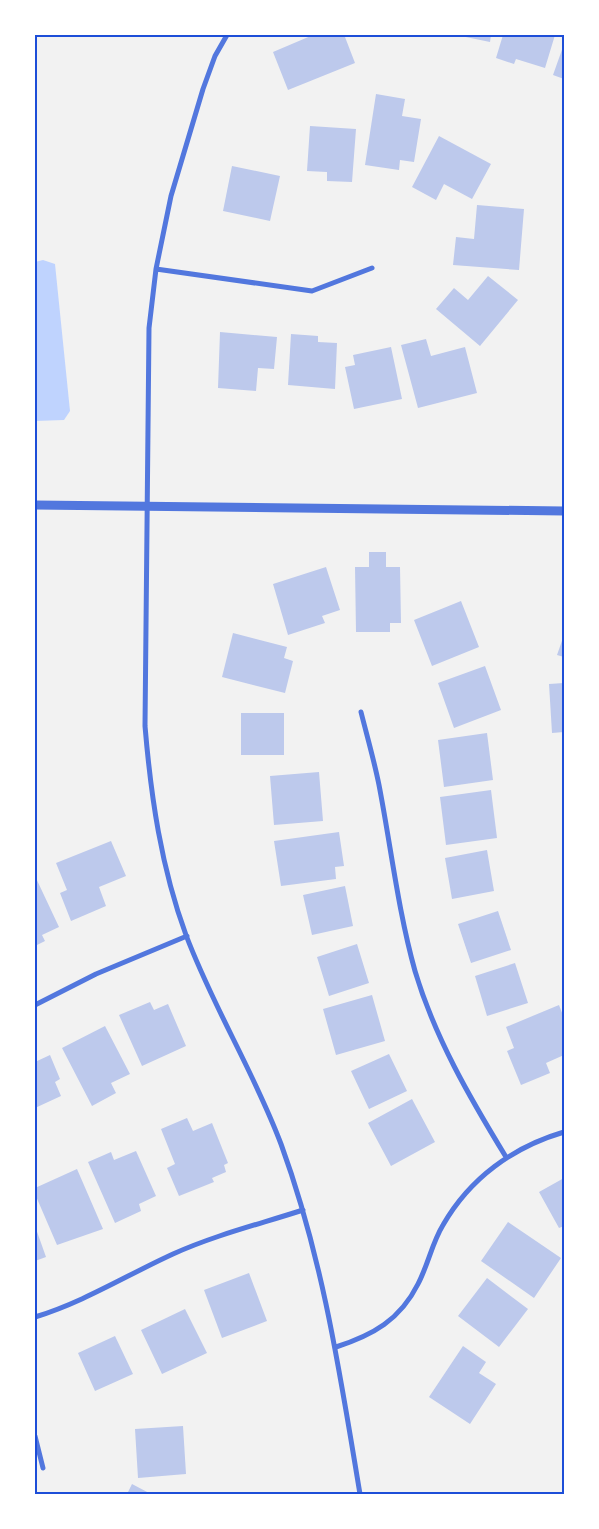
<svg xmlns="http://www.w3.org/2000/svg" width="599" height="1529" font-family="'Space Grotesk',sans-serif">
  <rect width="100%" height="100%" fill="#f2f2f2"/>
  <path fill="#bfd3fe" d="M43,260l12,4 15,147 -6,9 -29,1v-159z"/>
  <path fill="#bdc9ec" d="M313,35h36l-4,2 10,26 -67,27 -15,-38z
    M456,35h35l-1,7z
    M503,35h52l-10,33 -29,-9 -2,5 -18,-6z
    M564,44v35l-11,-4z
    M376,94l29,5 -3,17 19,3 -7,43 -14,-2 -1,10 -34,-5z
    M310,126l46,3 -4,53 -25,-1v-9l-20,-1z
    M439,136l52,28 -19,35 -28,-15 -8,16 -24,-13z
    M232,166l48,10 -10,45 -47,-10z
    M477,205l47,4 -5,61 -66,-5 3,-28 18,2z
    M488,276l30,24 -38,46 -44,-37 18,-21 14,12z
    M220,332l57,5 -3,32 -16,-1 -2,23 -38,-3z
    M291,334l27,2v6l19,1 -2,46 -47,-4z
    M426,339l5,17 34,-9 12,46 -59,15 -17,-63z
    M391,347l11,52 -48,10 -9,-42 10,-2 -2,-10z
    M369,552h17v15h14l1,56h-11v9h-34l-1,-65h14z
    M326,567l14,43 -18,6 3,7 -37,12 -15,-51z
    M461,601l18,46 -47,19 -18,-46z
    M233,633l54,14 -3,11 9,3 -8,32 -63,-16z
    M564,635v22l-7,-2z
    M485,666l16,44 -47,18 -16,-45z
    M564,683v49l-12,1 -3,-49z
    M241,713h43v42h-43z
    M487,733l6,47 -49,7 -6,-47z
    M319,772l4,49 -49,4 -4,-49z
    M491,790l6,48 -51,7 -6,-48z
    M339,832l5,34 -9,1 1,12 -55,7 -7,-45z
    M111,841l15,35 -27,11 7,19 -35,15 -11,-28 7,-3 -11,-27z
    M487,850l7,41 -42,8 -7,-41z
    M35,876l24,51 -17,8 3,6 -10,5z
    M345,886l8,40 -41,9 -9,-40z
    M498,911l13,39 -40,13 -13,-39z
    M357,944l12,39 -40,13 -12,-39z
    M515,963l13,40 -41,13 -12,-40z
    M372,995l13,46 -49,14 -13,-46z
    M150,1002l4,8 14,-6 18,42 -44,20 -23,-51z
    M559,1005l5,13v37l-18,8 4,10 -29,12 -14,-34 7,-3 -8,-21z
    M105,1026l25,48 -19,9 5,10 -24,13 -30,-58z
    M389,1054l18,37 -38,18 -18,-38z
    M50,1055l10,24 -5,3 6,14 -26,12v-46z
    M412,1099l23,43 -44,24 -23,-43z
    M187,1118l6,13 19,-8 16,40 -4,2 2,7 -14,6 2,4 -35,14 -12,-28 8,-4 -14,-35z
    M136,1151l20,45 -17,8 2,7 -26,12 -27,-61 23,-10 3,8z
    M77,1169l26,60 -46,16 -22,-51v-6z
    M564,1178v48l-5,2 -20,-36z
    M508,1222l53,36 -27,40 -53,-37z
    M35,1226l11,31 -11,4z
    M249,1273l18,48 -45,17 -18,-48z
    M487,1278l41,31 -29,38 -41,-31z
    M185,1309l22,44 -45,21 -21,-44z
    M115,1336l18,38 -38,17 -17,-38z
    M463,1346l23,16 -7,11 17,11 -26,40 -41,-27z
    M183,1426l3,48 -48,4 -3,-49z
    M132,1484l19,10h-24z"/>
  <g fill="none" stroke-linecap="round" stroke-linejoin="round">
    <path stroke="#5277de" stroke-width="5" d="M227,35l-12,21 -12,33 -32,107 -15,73 -7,59 -4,398c6,71 16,141 41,209 27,72 68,137 95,209 42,115 59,230 79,350
      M156,269l156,22 60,-23
      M361,712c6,24 13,48 18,73 12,62 19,125 36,186 20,67 55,127 91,186
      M35,1005l61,-31 91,-38
      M35,1317c49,-15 92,-42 138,-63 42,-19 87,-30 130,-44
      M336,1347c37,-12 64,-27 82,-63 10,-19 14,-41 25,-59 27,-47 70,-78 121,-93
      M35,1436l8,32"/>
    <path stroke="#5277de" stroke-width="9" d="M35,505l529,6"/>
  </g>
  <rect width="599" height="1529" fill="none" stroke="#ffffff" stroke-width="72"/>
  <rect x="36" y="36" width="527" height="1457" fill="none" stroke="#1d4ed8" stroke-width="2"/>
</svg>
